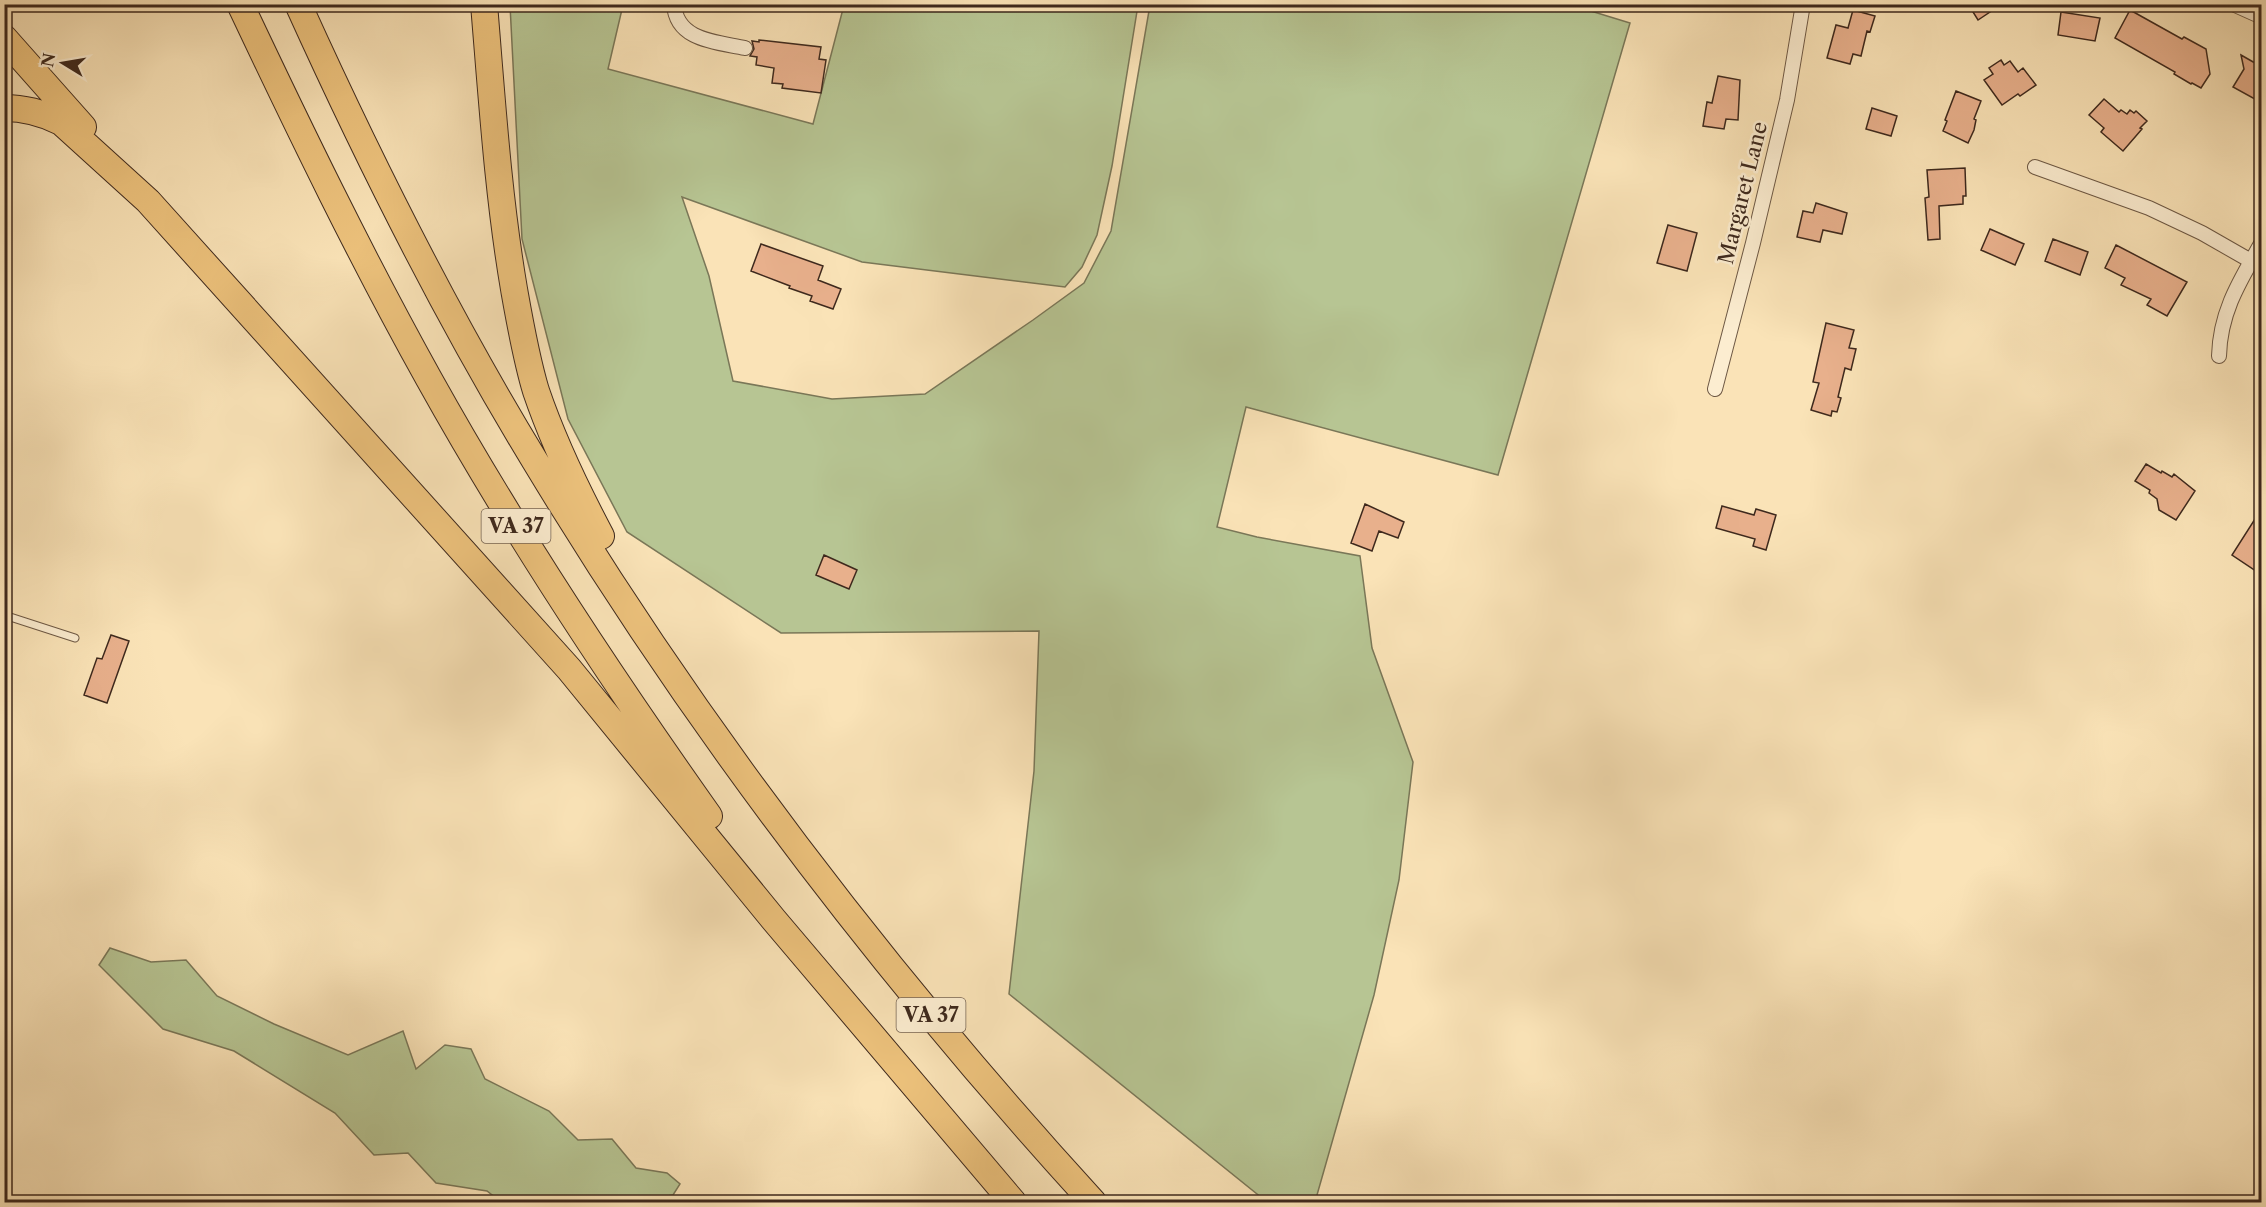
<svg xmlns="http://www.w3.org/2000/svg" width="2266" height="1207" font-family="'Libre Caslon Text',serif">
  <rect width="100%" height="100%" fill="#fae3b7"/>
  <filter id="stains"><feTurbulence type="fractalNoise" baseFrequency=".00333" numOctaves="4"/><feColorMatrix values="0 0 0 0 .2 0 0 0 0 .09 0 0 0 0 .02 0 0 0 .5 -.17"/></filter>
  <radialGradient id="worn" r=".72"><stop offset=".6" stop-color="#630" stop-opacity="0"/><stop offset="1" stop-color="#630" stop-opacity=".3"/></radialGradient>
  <path fill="#b7c593" stroke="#7a7758" stroke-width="1.5" d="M1568,4l62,19 -132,452 -252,-68 -29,120 40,10 103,19 12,92 41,114 -14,118 -25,115 -59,207h-48l-258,-208 25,-223 5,-140 -258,2 -154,-101 -59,-113 -46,-180 -12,-234h113l-15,64 205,55 31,-119h294l-26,161 -15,69 -15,32 -17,20 -203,-25 -180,-65 27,79 24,105 99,18 93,-5 108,-74 51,-37 27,-52 39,-226z
    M110,948l41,14 35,-2 31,36 57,28 74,31 55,-24 13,38 29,-24 26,4 14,30 64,32 29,29 34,-1 24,29 31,5 13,11 -7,11 -29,5 -3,2h-140l-14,-11 -51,-8 -28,-30 -34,2 -39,-42 -101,-62 -71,-22 -64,-64z"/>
  <path fill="#e8b08c" stroke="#3e291d" stroke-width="1.5" d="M1968,4h34l-24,16z
    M1853,10l22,6 -5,16 -3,-1 -6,25 -8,-2 -3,10 -23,-6 9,-33 12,3z
    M2130,10l52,29 2,-2 22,12 4,25 -9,14 -9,-5 -1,1 -17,-10 1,-2 -60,-34z
    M2061,12l39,6 -5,23 -37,-6z
    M759,40l62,7 -2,12 7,1 -5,33 -39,-5 1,-4 -11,-1 2,-15 -18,-3 1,-8 -7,-1 4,-7 -2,-8 7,1z
    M2241,55l21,12v36l-29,-16 11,-18z
    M2001,60l3,5 6,-4 8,11 5,-4 13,17 -16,11 -2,-2 -16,11 -18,-25 9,-6 -4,-6z
    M1718,76l22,4 -2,40 -12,-1 -2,10 -21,-3 4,-24 5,1z
    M1956,91l25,10 -7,18 2,1 -2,10 -6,13 -25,-12 4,-10 -2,-1z
    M2104,99l15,13 2,-2 6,4 3,-4 4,3 2,-2 11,10 -7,7 2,1 -19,22 -22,-19 3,-4 -15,-13z
    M1872,108l25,8 -6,20 -25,-7z
    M1965,168l1,28h-3v8l-24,2 1,33 -12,1 -3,-42 4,-1 -2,-27z
    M1816,203l31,10 -5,21 -19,-4 -3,12 -23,-5 6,-26 10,2z
    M1668,225l29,8 -10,38 -30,-8z
    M1990,229l34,15 -9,21 -34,-15z
    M2053,239l35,13 -8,23 -35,-14z
    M761,244l62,22 -5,14 23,9 -8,20 -23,-8 2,-5 -23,-8 1,-2 -39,-15z
    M2116,245l71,37 -20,34 -20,-11 4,-6 -30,-14 4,-7 -20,-10z
    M1826,323l28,7 -5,18 7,1 -5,21 -6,-2 -7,29 3,1 -4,14 -5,-1 -1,5 -20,-6 8,-27 -6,-1z
    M2146,464l15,9 1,-2 10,6 2,-3 21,17 -19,29 -17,-10 -2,-11 -8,-6 1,-3 -15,-9z
    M1365,504l39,18 -6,16 -19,-7 -7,20 -21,-8z
    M1722,506l32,9 2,-6 20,6 -10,35 -13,-4 2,-7 -39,-11z
    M2262,508v67l-30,-20z
    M824,555l33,15 -8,19 -33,-14z
    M111,635l18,6 -22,62 -23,-8 13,-37 5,1z"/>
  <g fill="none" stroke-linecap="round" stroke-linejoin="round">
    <g stroke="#6d5844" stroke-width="9">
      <path id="service" d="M4,615l71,23"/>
    </g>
    <g stroke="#6d5844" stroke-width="16">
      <path id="minor" d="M674,4c2,37 43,38 71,44
        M2233,4l29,13
        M2035,167l114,41 53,25 49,28
        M2219,356c1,-45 22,-77 43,-114
        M1715,389l38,-146 34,-143 16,-96"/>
    </g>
    <g stroke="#3e291d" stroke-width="28">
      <path id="motorway" d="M240,4c60,127 121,253 189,375 84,151 180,296 280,437
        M298,4c71,157 148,311 237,457 160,265 350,513 558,741
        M484,4c8,96 14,191 30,285 6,34 12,69 22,102 17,50 40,98 65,145
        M4,38l79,89
        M4,108c22,0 39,5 57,14l87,79 421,468 205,251 239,282"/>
    </g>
    <use href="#service" stroke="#fcedd0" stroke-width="7"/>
    <use href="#minor" stroke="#fcedd0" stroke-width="14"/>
    <use href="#motorway" stroke="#edc27c" stroke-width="26"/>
  </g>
  <g text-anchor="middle" stroke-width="5" stroke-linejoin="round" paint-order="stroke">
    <g fill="#fcedd0" stroke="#776453" stroke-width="1.5">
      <rect x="481.5" y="509" width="69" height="34" rx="4.5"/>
      <rect x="896.5" y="998" width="69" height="34" rx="4.5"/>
    </g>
    <g font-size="20" font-weight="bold" fill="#3e291d">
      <text x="516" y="533">VA 37</text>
      <text x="931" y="1022">VA 37</text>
    </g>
    <g font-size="21" fill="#3e291d" stroke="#fcedd0">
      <text transform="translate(1743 193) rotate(-76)" y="7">Margaret Lane</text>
    </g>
  </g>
  <rect width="2266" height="1207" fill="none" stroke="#fae3b7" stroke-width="24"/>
  <rect x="6" y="6" width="2254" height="1195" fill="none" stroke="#3e291d" stroke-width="3"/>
  <rect x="12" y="12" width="2242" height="1183" fill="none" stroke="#3e291d" stroke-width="1.5"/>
  <g transform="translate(63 63) rotate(281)" stroke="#fcedd0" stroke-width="4.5" paint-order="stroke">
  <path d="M0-4.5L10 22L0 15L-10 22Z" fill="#3e291d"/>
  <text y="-9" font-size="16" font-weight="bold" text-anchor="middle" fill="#3e291d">N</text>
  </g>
  <rect width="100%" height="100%" filter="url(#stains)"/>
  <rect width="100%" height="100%" fill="url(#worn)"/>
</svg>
